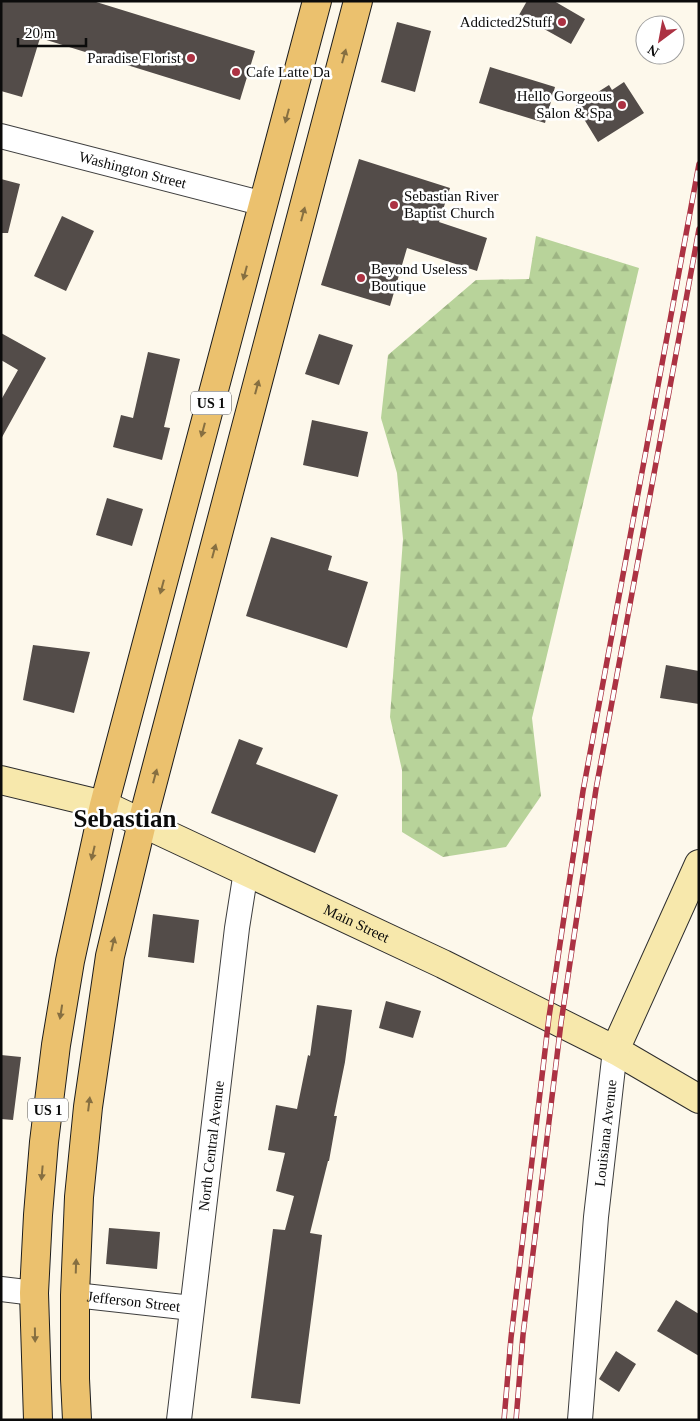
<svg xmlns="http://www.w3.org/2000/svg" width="700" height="1421" font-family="'Times New Roman',serif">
  <defs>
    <pattern id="forest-firs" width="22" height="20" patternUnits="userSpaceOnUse" patternTransform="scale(1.25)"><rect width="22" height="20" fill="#b8d39a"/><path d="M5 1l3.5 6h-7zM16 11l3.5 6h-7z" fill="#9db483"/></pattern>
  </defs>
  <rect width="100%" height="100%" fill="#fdf8eb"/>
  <path fill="url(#forest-firs)" d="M536,236l103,32 -107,450 9,78 -35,51 -63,10 -41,-25v-62l-12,-53 13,-178 -6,-66 -16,-55 7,-63 88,-75 53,-1z"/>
  <path fill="#534c49" d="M1,1h92l162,50 -15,49 -200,-62 -18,59 -21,-6z
    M527,1h27l31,18 -14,25 -52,-29z
    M397,22l34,9 -16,61 -34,-10z
    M490,67l65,20 -10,36 -66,-20z
    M624,82l20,31 -46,29 -22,-36 33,-21 3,5z
    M359,159l91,29 -11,34 48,16 -10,33 -70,-23 -17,58 -69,-21z
    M1,179l19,5 -12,49h-7z
    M62,216l32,15 -28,60 -32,-15z
    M1,333l45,25 -45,81v-39l17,-30 -17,-10z
    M319,334l34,11 -14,40 -34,-11z
    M148,352l32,7 -16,68 6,1 -8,32 -49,-13 8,-32 12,3z
    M312,420l56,12 -10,45 -55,-12z
    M107,498l36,11 -11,37 -36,-11z
    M271,537l61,19 -4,14 40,12 -21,66 -101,-32z
    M33,645l57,7 -16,61 -51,-13z
    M666,665l33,6v33l-39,-6z
    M239,739l24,9 -7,16 82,31 -23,58 -104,-40z
    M153,914l46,6 -5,43 -46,-6z
    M386,1001l35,10 -8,27 -34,-10z
    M317,1005l35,5 -7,52 -11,54h3l-8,45h-1l-18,72 12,2 -22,169 -49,-6 22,-169 12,1 9,-34 -18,-5 9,-38 -17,-3 8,-45 21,4 11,-54 2,1z
    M1,1055l20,2 -8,63 -12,-1z
    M109,1228l51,4 -3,37 -51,-5z
    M676,1300l23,14v42l-42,-25z
    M616,1351l20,13 -17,28 -20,-13z"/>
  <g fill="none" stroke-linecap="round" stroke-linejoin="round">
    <g stroke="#3e3e3e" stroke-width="26">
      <g id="street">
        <path id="s1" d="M1,136l263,68"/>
        <path d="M1,1289l33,4"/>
        <path id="s2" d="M75,1295l117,13"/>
        <path id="s3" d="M179,1420l58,-492 9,-57"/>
        <path id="s4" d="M580,1420l16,-203 19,-167"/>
      </g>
    </g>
    <g stroke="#2d2d2d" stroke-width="30">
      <g id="secondary">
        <path id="s5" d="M1,780l103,25 339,159 172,86 84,49"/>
        <path d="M615,1050l84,-186"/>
      </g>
    </g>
    <g stroke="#1c1c1c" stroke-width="30">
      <path id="primary" d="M38,1420l-4,-127 4,-78 6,-73 12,-97 14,-84 34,-156 213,-804
        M77,1420l-2,-41v-84l4,-98 9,-90 22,-151 32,-133 216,-822"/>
    </g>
    <use href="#street" stroke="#fff" stroke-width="24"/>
    <use href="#secondary" stroke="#f7e8ac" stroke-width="28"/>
    <use href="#primary" stroke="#ebc16e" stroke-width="28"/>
    <g stroke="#ac3243" stroke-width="5.5">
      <path id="rail" d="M504,1420l7,-82 38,-321 34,-226 116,-627
        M516,1420l7,-85 38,-312 35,-234 103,-560"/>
    </g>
    <use href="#rail" stroke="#fff" stroke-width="4" stroke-dasharray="11" stroke-linecap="butt"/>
  </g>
  <defs><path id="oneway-solid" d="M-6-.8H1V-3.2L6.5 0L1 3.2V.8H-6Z" transform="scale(1.25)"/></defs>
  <g fill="#866f41">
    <use href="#oneway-solid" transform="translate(344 56) rotate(-75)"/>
    <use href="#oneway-solid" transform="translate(287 116) rotate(105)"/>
    <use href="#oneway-solid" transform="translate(303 214) rotate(-75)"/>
    <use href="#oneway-solid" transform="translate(245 273) rotate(105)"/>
    <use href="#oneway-solid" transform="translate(257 387) rotate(-75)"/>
    <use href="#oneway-solid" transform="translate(203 430) rotate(105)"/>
    <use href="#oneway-solid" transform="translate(214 551) rotate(-75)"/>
    <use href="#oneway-solid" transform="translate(162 587) rotate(105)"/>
    <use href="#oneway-solid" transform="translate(155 776) rotate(-75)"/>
    <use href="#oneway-solid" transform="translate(93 853) rotate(103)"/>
    <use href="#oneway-solid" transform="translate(113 944) rotate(-77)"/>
    <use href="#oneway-solid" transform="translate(61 1012) rotate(99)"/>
    <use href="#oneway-solid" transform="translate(89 1104) rotate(-83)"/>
    <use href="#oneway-solid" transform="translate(42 1173) rotate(95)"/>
    <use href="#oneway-solid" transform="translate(76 1266) rotate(-88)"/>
    <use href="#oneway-solid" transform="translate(35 1335) rotate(89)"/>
  </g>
  <g fill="#ac3243" stroke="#fff" stroke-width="2">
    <circle cx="562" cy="22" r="5"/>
    <circle cx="191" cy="58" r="5"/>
    <circle cx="236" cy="72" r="5"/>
    <circle cx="622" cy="105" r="5"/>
    <circle cx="394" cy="205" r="5"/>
    <circle cx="361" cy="278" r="5"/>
  </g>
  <g text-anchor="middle" stroke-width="5" stroke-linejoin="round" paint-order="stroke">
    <g fill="#fff" stroke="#545454" stroke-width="1">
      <rect x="191" y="391.5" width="40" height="23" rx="4"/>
      <rect x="28" y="1098.5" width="40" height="23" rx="4"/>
    </g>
    <g font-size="14" font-weight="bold" fill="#0b0b0b">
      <text x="211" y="408">US 1</text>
      <text x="48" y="1115">US 1</text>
    </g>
    <g font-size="15" fill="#0b0b0b" stroke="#fff" text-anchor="end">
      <text x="552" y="27">Addicted2Stuff</text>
      <text x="181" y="63">Paradise Florist</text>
      <text x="246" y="77" text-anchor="start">Cafe Latte Da</text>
      <text x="612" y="101">Hello Gorgeous<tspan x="612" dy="17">Salon &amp; Spa</tspan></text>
      <text x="404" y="201" text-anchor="start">Sebastian River<tspan x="404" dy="17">Baptist Church</tspan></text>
      <text x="371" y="274" text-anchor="start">Beyond Useless<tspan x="371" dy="17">Boutique</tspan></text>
    </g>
    <g font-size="15" fill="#0b0b0b" stroke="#fff">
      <text dy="5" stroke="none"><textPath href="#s1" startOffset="136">Washington Street</textPath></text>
      <text dy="5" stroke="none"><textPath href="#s5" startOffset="385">Main Street</textPath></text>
      <text dy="5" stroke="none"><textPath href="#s4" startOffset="288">Louisiana Avenue</textPath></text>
      <text dy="5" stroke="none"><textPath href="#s3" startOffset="276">North Central Avenue</textPath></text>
      <text dy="5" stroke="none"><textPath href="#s2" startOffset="59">Jefferson Street</textPath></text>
    </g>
    <g font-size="25" font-weight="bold" fill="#0b0b0b" stroke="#fff">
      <text x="125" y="827">Sebastian</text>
    </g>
  </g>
  <rect width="700" height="1421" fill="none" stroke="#0b0b0b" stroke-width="5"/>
  <g transform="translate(660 40) rotate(212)"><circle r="24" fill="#ffffff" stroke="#9d9d9d"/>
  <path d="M0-4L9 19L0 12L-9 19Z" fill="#ac3243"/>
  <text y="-8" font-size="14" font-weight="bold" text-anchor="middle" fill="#0b0b0b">N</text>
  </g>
  <path d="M18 38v8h68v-8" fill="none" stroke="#0b0b0b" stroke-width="2.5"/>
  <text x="25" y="38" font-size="15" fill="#0b0b0b" stroke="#ffffff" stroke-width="4" paint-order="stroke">20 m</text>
</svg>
